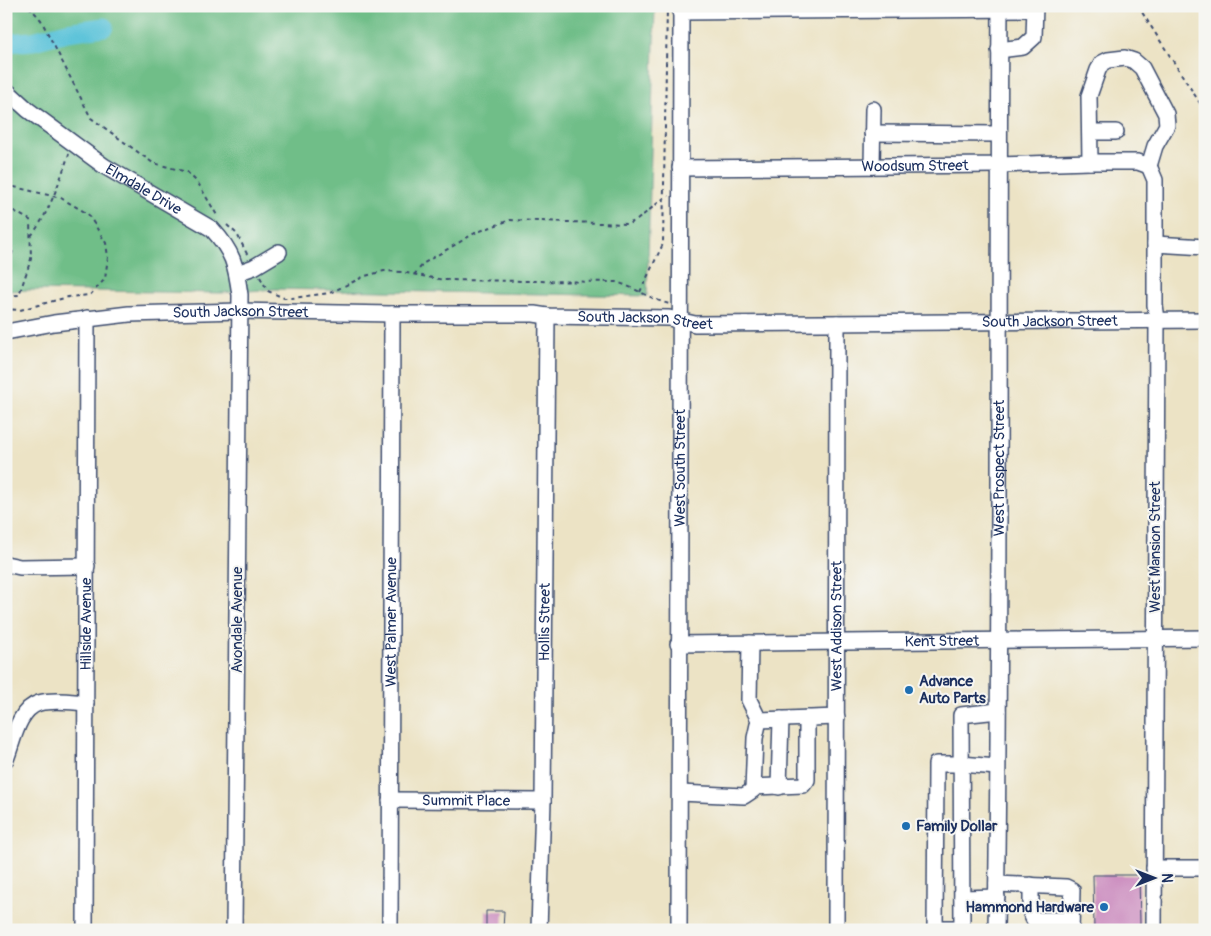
<svg xmlns="http://www.w3.org/2000/svg" width="1211" height="936" font-family="Pangolin,sans-serif">
  <rect width="100%" height="100%" fill="#f6f6f2"/>
  <filter id="ink" filterUnits="userSpaceOnUse"><feTurbulence type="fractalNoise" baseFrequency=".02" numOctaves="2"/><feDisplacementMap in="SourceGraphic" scale="10" xChannelSelector="R" yChannelSelector="G"/><feConvolveMatrix kernelMatrix="1 2 1 2 8 2 1 2 1" color-interpolation-filters="sRGB"/></filter>
  <filter id="wash" filterUnits="userSpaceOnUse"><feTurbulence type="fractalNoise" baseFrequency=".0096" numOctaves="4" result="noise"/><feDisplacementMap in="SourceGraphic" scale="20" xChannelSelector="R" yChannelSelector="G"/><feGaussianBlur stdDeviation="1.12" result="paint"/><feColorMatrix in="noise" values="0 0 0 0 0 0 0 0 0 0 0 0 0 0 0 0 0 1.4 0 .05"/><feComposite in="paint" operator="in"/></filter>
  <g filter="url(#wash)">
    <rect width="100%" height="100%" fill="#ece3c5"/>
    <path fill="#6fbe88" stroke="#457673" d="M6,6h649l-8,290 -372,-7 -54,4 -191,-3 -24,1z"/>
    <g fill="none" stroke-linecap="round" stroke-linejoin="round">
      <path stroke="#5cc3d9" stroke-width="19" d="M6,43l27,-2 34,-9 37,-5"/>
    </g>
    <g id="blocks">
      <path fill="#cd91c1" d="M1093,875h46l1,49 -6,6h-40z
        M486,911h18l-1,19h-17z"/>
    </g>
  </g>
  <g filter="url(#ink)">
    <use href="#blocks" fill-opacity="0" stroke="#3a4a6d" stroke-width="1"/>
    <g fill="none" stroke-linecap="round" stroke-linejoin="round">
      <g stroke="#3a4a6d" stroke-width="18">
        <g id="minor">
          <path d="M680,12l355,-3"/>
          <path d="M999,50l24,-3 11,-10 1,-31"/>
          <path id="s1" d="M6,90l22,20 76,56 108,63c21,23 24,36 28,66l-6,635"/>
          <path d="M1090,132h26"/>
          <path d="M872,133l126,1"/>
          <path d="M1090,162l-1,-66 9,-26 4,-7 6,-3 17,-2 9,3 8,7 24,46 1,11 -12,21 -6,20"/>
          <path d="M872,166l1,-57"/>
          <path d="M1149,166l6,14v125l2,14 -3,611"/>
          <path id="s2" d="M680,168l318,-3 92,-3h48l11,4"/>
          <path d="M1155,244l50,3"/>
          <path d="M237,273l17,-6 25,-15"/>
          <path id="s3" d="M6,332l48,-9 75,-9 111,-3 152,3h142l13,2 122,2 26,6 510,-4"/>
          <path d="M6,564l14,3 67,-1"/>
          <path id="s4" d="M678,644l527,-6"/>
          <path d="M759,720l78,-3"/>
          <path d="M6,759c7,-17 12,-50 33,-56 14,-4 33,-1 47,0"/>
          <path d="M753,787l50,-2 4,-5v-62"/>
          <path d="M779,787l2,-68"/>
          <path d="M680,793l64,3 9,-6 2,-52 4,-18 -10,-20 1,-57"/>
          <path id="s5" d="M390,800l153,1"/>
          <path d="M1154,868h51"/>
          <path d="M997,884l69,3 6,3 -1,40"/>
          <path d="M1031,885v29l3,6h37"/>
          <path d="M962,898l35,-1"/>
          <path d="M935,928h27l-1,-213 37,-4"/>
          <path id="s6" d="M85,930l2,-612"/>
          <path id="s7" d="M390,930l2,-616"/>
          <path id="s8" d="M539,930l4,-129 4,-485"/>
          <path id="s9" d="M679,930l2,-924"/>
          <path id="s10" d="M836,930l1,-607"/>
          <path d="M935,930l1,-166h25l36,3"/>
          <path id="s11" d="M996,930c5,-308 2,-616 4,-924"/>
        </g>
      </g>
      <path stroke="#3a4a6d" stroke-width="2" stroke-dasharray="4 4" stroke-linecap="butt" d="M29,6l12,14 50,98 62,45 34,9 11,11 20,34
        M1138,6l67,105
        M6,7l5,-1
        M6,187l4,-1 51,12 27,16 18,29 2,14 -3,22 -15,16 -22,2 -48,13 -14,-1
        M6,211l6,-1 18,10 1,39 -12,36 -13,1
        M227,225l10,9 11,22
        M31,236c19,-24 28,-54 38,-82
        M6,237l7,13 -3,11 -4,1
        M414,275l10,-12 51,-30 35,-13 118,4 9,-4 27,-22 5,-2
        M260,277l8,14 16,7h8l38,-5 35,-17 19,-5 18,1 42,8 172,2c18,5 34,17 53,22
        M640,292l23,-48 4,-238"/>
      <use href="#minor" stroke="#fff" stroke-width="15"/>
    </g>
  </g>
  <g fill="#1f6fb2" stroke="#f6f6f2" stroke-width="2">
    <circle cx="909" cy="690" r="5"/>
    <circle cx="906" cy="826" r="5"/>
    <circle cx="1104" cy="907" r="5"/>
  </g>
  <g text-anchor="middle" stroke-width="4" stroke-linejoin="round" paint-order="stroke">
    <g font-size="15" fill="#1b2f5e" stroke="#f6f6f2">
      <text dy="5" stroke="none"><textPath href="#s2" startOffset="235">Woodsum Street</textPath></text>
      <text dy="5" stroke="none"><textPath href="#s1" startOffset="170">Elmdale Drive</textPath></text>
      <text dy="5" stroke="none"><textPath href="#s3" startOffset="236">South Jackson Street</textPath></text>
      <text dy="5" stroke="none"><textPath href="#s3" startOffset="641">South Jackson Street</textPath></text>
      <text dy="5" stroke="none"><textPath href="#s3" startOffset="1046">South Jackson Street</textPath></text>
      <text dy="5" stroke="none"><textPath href="#s9" startOffset="462">West South Street</textPath></text>
      <text dy="5" stroke="none"><textPath href="#s11" startOffset="462">West Prospect Street</textPath></text>
      <text transform="translate(1155 547) rotate(-90)" y="5">West Mansion Street</text>
      <text transform="translate(237 620) rotate(-90)" y="5">Avondale Avenue</text>
      <text dy="5" stroke="none"><textPath href="#s7" startOffset="308">West Palmer Avenue</textPath></text>
      <text dy="5" stroke="none"><textPath href="#s8" startOffset="308">Hollis Street</textPath></text>
      <text dy="5" stroke="none"><textPath href="#s6" startOffset="306">Hillside Avenue</textPath></text>
      <text dy="5" stroke="none"><textPath href="#s10" startOffset="304">West Addison Street</textPath></text>
      <text dy="5" stroke="none"><textPath href="#s4" startOffset="264">Kent Street</textPath></text>
      <text dy="5" stroke="none"><textPath href="#s5" startOffset="76">Summit Place</textPath></text>
    </g>
    <g font-size="15" font-weight="bold" fill="#1b2f5e" stroke="#f6f6f2" text-anchor="start">
      <text x="919" y="686">Advance<tspan x="919" dy="17">Auto Parts</tspan></text>
      <text x="916" y="831">Family Dollar</text>
      <text x="1094" y="912" text-anchor="end">Hammond Hardware</text>
    </g>
  </g>
  <rect width="1211" height="936" fill="none" stroke="#f6f6f2" stroke-width="25"/>
  <g transform="translate(1154 878) rotate(90)" stroke="#f6f6f2" stroke-width="4" paint-order="stroke">
  <path d="M0-4L9 19L0 12L-9 19Z" fill="#1b2f5e"/>
  <text y="-8" font-size="14" font-weight="bold" text-anchor="middle" fill="#1b2f5e">N</text>
  </g>
</svg>
